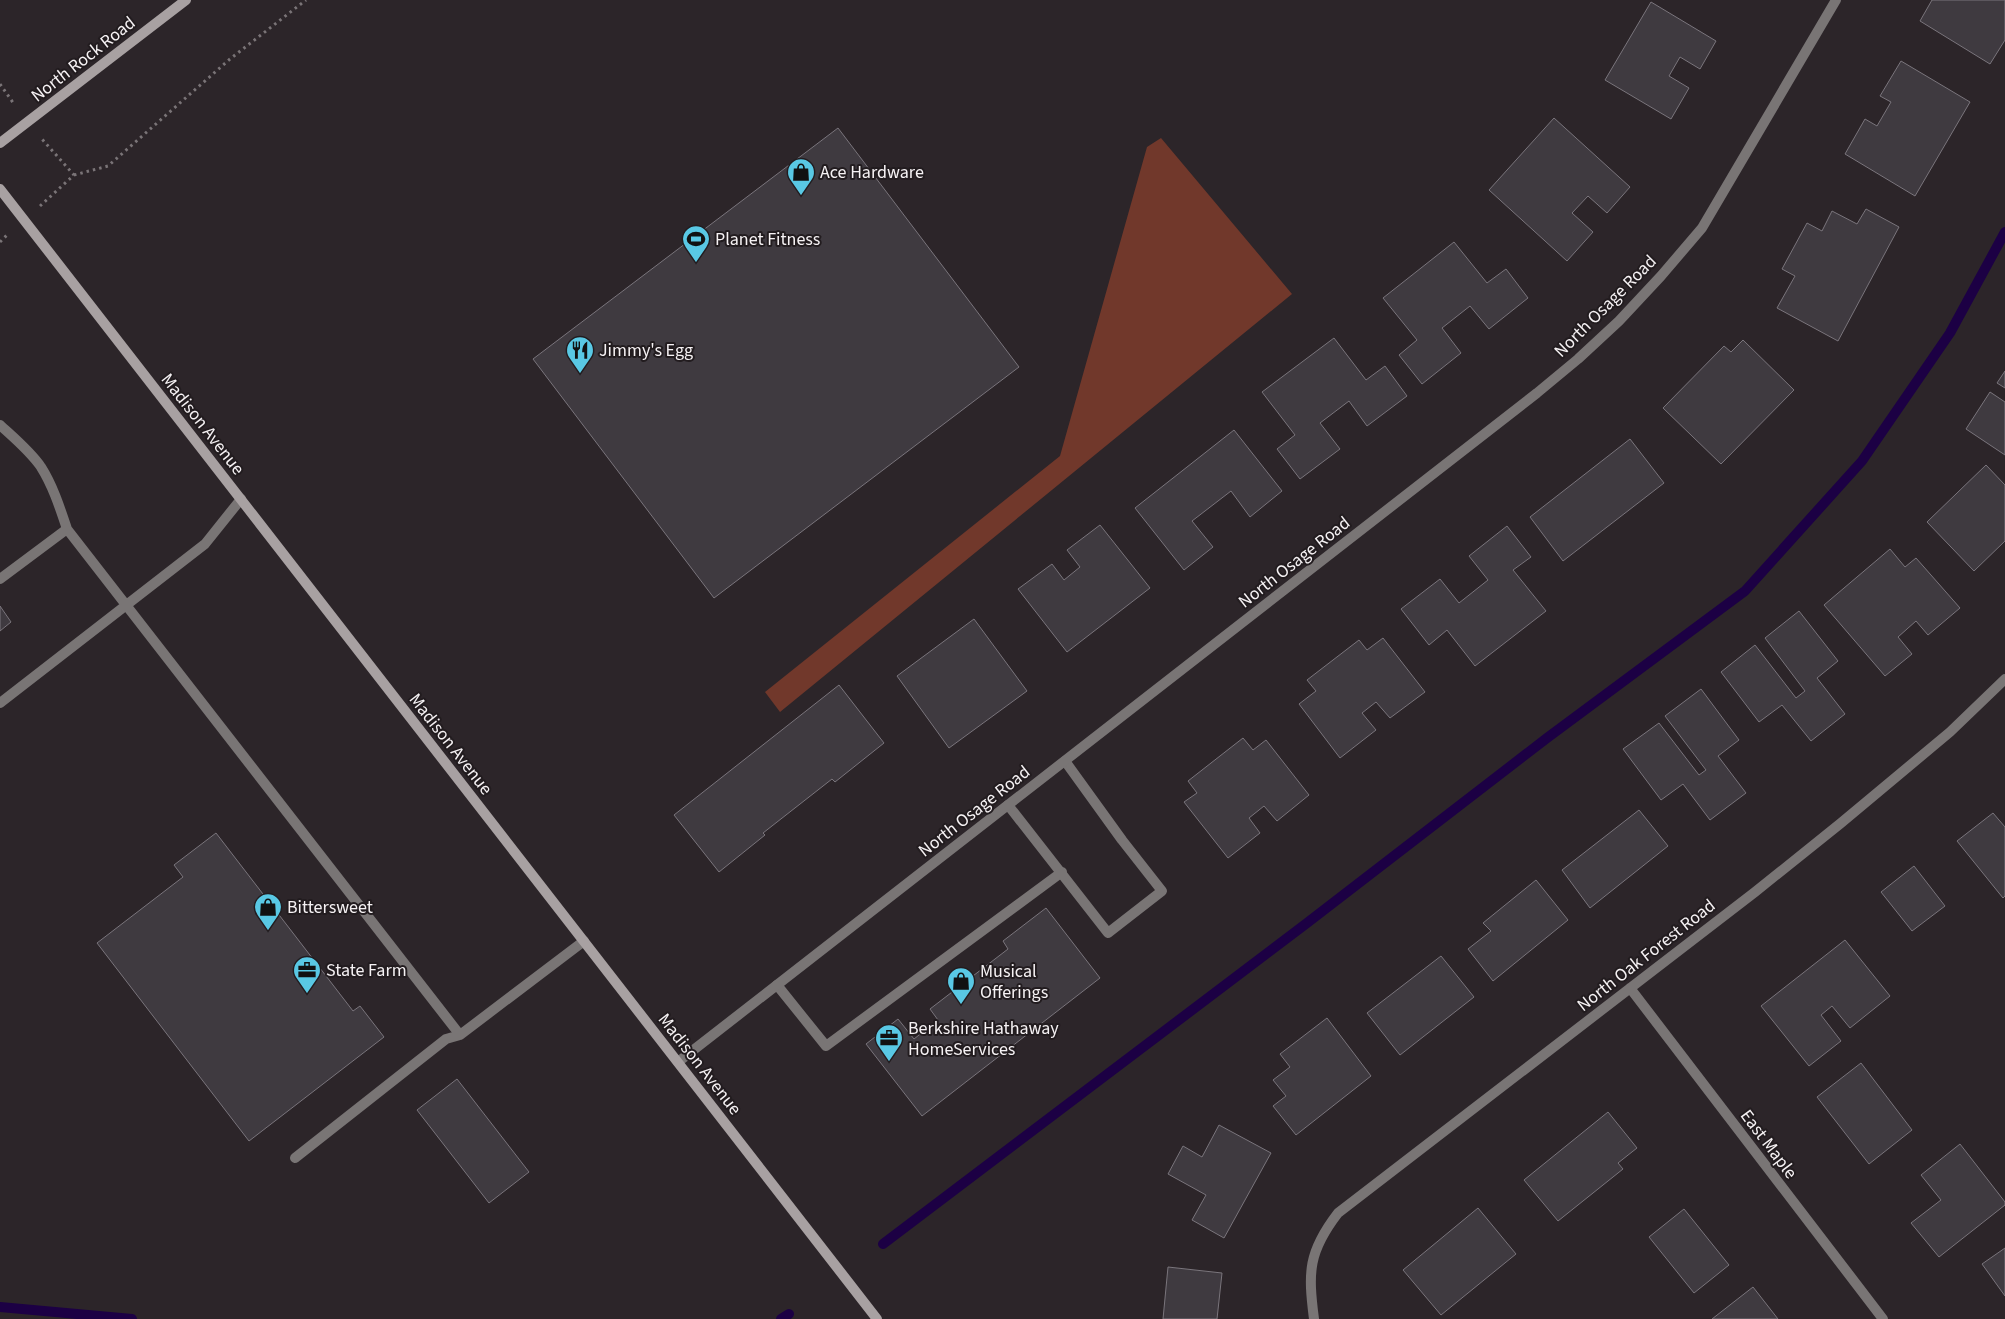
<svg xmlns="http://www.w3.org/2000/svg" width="2005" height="1319" font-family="'Source Sans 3',sans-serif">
  <rect width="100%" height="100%" fill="#2c2529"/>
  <path fill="#71382b" d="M1161,138l131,156 -512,418 -15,-20 295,-236 87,-309z"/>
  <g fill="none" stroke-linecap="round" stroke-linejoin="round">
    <path stroke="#1c0044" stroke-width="10" d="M883,1244l424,-321 240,-185 198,-147 117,-130 88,-128 55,-101
      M0,1307l132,12
      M781,1319l8,-5"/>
  </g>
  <path fill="#3f3a40" stroke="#7a757c" d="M1932,0h73v40l-15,24 -70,-43z
    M1651,2l65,39 -16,28 -20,-12 -11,19 20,12 -18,31 -66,-39z
    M1901,61l69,41 -55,94 -70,-42 20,-35 12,7 14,-24 -11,-6z
    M1554,118l76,69 -23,26 -19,-17 -16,17 21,19 -26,29 -78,-71z
    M838,128l181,239 -305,231 -181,-239z
    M1866,209l33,18 -61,114 -61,-33 18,-32 -13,-7 25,-46 15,8 10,-20 25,13z
    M1454,242l33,41 19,-14 22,29 -39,31 -19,-23 -28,22 19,25 -39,31 -23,-29 18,-15 -34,-42z
    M1334,338l32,42 19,-14 22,30 -40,30 -18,-25 -29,22 20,26 -40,30 -23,-30 18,-14 -33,-43z
    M1743,340l51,50 -73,74 -58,-56 61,-62 7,6z
    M2005,371v17l-8,-5z
    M1990,392l15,10v53l-39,-26z
    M1234,430l48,61 -32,26 -19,-26 -39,30 21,26 -29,23 -49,-62z
    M1630,439l34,44 -101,78 -33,-44z
    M1986,465l19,20v56l-31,30 -47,-49z
    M1100,525l50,63 -83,64 -49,-63 34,-25 12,16 16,-13 -13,-17z
    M1507,526l24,31 -18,13 33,41 -71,55 -28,-36 -18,15 -28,-36 39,-30 19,24 29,-23 -19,-24z
    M1890,549l15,18 11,-9 44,50 -32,27 -12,-14 -18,16 14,17 -27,22 -61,-71z
    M0,606l11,16 -11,9z
    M1799,611l39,50 -21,17 28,36 -34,27 -29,-36 -23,17 -38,-50 34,-27 41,53 9,-7 -40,-53z
    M974,619l53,72 -78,57 -52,-72z
    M1383,638l42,54 -35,26 -14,-16 -14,11 14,17 -36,28 -41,-54 17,-13 -9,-11 52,-40 8,10z
    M839,685l45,58 -49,39 -3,-3 -69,54 2,2 -46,37 -45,-57z
    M1701,689l38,51 -21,16 28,37 -36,27 -27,-36 -22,16 -38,-51 36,-26 40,52 7,-5 -41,-54z
    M1243,738l10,12 13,-10 43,55 -32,26 -13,-15 -15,12 11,15 -32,25 -44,-56 13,-9 -9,-12z
    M1639,810l29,36 -78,62 -28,-38z
    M1993,813l12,14v69l-2,2 -46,-57z
    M216,833l137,178 7,-5 24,31 -135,104 -152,-198 86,-66 -9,-12z
    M1914,866l31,40 -33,25 -31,-39z
    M1536,880l32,40 -75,61 -25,-32 23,-18 -8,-8z
    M1046,908l54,70 -178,138 -56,-72 32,-25 16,20 24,-19 -8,-11 78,-60 -5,-8z
    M1845,940l45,56 -40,32 -18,-22 -11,9 20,26 -32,25 -48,-60z
    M1441,956l33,41 -74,58 -33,-42z
    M1327,1018l44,58 -75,59 -23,-29 13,-10 -13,-16 17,-13 -10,-13z
    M1861,1063l51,67 -43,34 -52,-67z
    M457,1079l72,93 -40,31 -72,-93z
    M1608,1112l29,36 -19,15 5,6 -65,52 -34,-41z
    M1219,1125l52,28 -47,85 -32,-18 14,-25 -38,-21 15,-28 19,11z
    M1960,1144l45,58v3l-66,52 -28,-34 30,-23 -20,-25z
    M1478,1208l38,46 -75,61 -38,-45z
    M1684,1209l45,56 -35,28 -45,-56z
    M2005,1248v48l-23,-32z
    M1168,1267l54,6 -5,46h-54z
    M1753,1287l25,32h-66z"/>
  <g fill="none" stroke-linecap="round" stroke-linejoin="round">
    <path stroke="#7a7477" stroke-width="3" stroke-dasharray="2.5 4" stroke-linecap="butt" d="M0,84l14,20
      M74,175l34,-9 122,-107 76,-59
      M40,206l34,-31 -33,-37
      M0,242l7,-7"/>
    <path stroke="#797575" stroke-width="10" d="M0,425c14,13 30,26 41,42 12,19 19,41 26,62l393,506 124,-94
      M0,579l67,-50
      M0,703l205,-159 36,-45
      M1008,805l100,128 54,-42 -40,-51 -57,-79
      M777,985l49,61 236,-174
      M295,1158l151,-119 14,-4"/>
    <path stroke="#797575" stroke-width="10" d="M1630,988l253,331
      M678,1062l859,-669 41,-34 41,-38 42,-45 41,-48 134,-228
      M1314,1319c-6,-47 -6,-67 24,-106l417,-321 86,-69 109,-91 55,-53"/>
    <path stroke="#a8a1a2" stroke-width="10" d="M0,143l186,-143
      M0,189l877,1130"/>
  </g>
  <defs>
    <g id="shop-pin" transform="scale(1.4375)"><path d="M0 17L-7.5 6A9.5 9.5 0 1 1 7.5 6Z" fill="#59c8e4" stroke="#221c1f"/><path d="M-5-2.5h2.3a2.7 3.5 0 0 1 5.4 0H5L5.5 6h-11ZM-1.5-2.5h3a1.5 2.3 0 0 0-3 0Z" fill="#111"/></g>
    <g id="stadium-pin" transform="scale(1.4375)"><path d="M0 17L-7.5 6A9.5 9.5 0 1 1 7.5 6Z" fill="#59c8e4" stroke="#221c1f"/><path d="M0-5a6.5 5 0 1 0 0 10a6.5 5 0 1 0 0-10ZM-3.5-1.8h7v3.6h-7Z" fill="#111"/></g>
    <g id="restaurant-pin" transform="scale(1.4375)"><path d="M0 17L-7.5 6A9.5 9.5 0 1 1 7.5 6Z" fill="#59c8e4" stroke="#221c1f"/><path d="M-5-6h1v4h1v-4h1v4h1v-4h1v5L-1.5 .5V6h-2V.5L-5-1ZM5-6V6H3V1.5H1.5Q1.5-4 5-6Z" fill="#111"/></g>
    <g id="office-pin" transform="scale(1.4375)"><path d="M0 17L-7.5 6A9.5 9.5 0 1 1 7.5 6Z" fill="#59c8e4" stroke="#221c1f"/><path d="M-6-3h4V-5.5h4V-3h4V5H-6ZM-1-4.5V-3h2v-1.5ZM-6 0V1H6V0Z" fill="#111"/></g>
  </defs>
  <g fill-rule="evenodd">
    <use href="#shop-pin" x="801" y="172"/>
    <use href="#stadium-pin" x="696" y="239"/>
    <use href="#restaurant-pin" x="580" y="350"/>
    <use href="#shop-pin" x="268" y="907"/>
    <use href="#office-pin" x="307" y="970"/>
    <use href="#shop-pin" x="961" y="981"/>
    <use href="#office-pin" x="889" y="1038"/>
  </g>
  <g text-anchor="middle" stroke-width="4" stroke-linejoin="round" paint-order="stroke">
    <g font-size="18" fill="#f6f2f4" stroke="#221c1f">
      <text transform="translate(83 59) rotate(-38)" y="6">North Rock Road</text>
      <text transform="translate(1605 306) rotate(-45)" y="6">North Osage Road</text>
      <text transform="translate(203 424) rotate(52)" y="6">Madison Avenue</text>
      <text transform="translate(1294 562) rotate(-38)" y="6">North Osage Road</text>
      <text transform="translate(451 744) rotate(52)" y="6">Madison Avenue</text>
      <text transform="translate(974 811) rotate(-38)" y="6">North Osage Road</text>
      <text transform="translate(1646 955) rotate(-38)" y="6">North Oak Forest Road</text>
      <text transform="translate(700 1064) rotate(52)" y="6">Madison Avenue</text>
      <text transform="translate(1769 1144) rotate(53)" y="6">East Maple</text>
    </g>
    <g font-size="18" fill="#f6f2f4" stroke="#221c1f" text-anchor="start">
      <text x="820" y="178">Ace Hardware</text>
      <text x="715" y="245">Planet Fitness</text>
      <text x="599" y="356">Jimmy's Egg</text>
      <text x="287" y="913">Bittersweet</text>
      <text x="326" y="976">State Farm</text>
      <text x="980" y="977">Musical<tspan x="980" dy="21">Offerings</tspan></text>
      <text x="908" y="1034">Berkshire Hathaway<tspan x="908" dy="21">HomeServices</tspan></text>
    </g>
  </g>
</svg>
